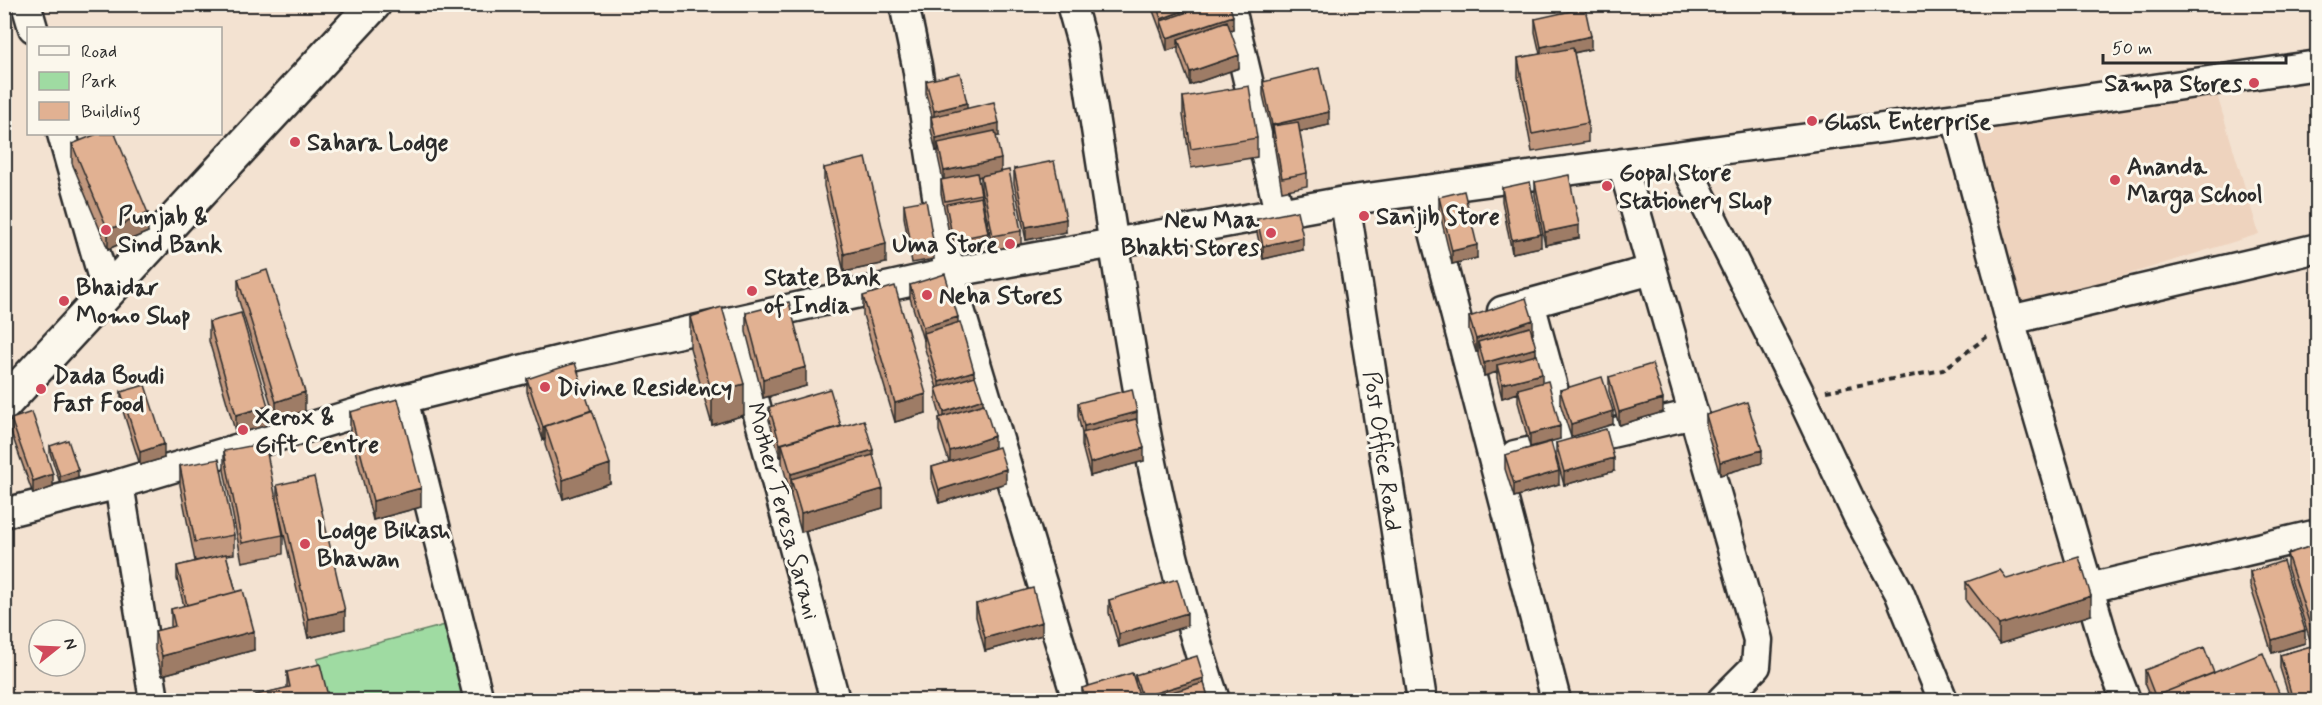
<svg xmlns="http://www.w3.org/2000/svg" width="2322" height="705" font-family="Mynerve,sans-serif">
  <rect width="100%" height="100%" fill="#f3e2d1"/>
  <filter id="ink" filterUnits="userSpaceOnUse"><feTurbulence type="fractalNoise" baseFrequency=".0167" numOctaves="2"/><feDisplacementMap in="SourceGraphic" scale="12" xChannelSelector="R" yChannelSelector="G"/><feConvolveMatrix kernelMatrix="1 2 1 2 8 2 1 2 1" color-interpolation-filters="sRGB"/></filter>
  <g filter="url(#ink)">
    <path fill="#eed3be" d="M2214,85l45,149 -240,74 -47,-183z"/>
    <path fill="#9fdba2" stroke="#658366" stroke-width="1.5" d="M449,624l20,76h-141l-11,-41z"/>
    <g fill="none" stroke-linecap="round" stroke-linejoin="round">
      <g stroke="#2b2b2b" stroke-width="33">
        <path id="street" d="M26,4l7,24
          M904,4l13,62 32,207 128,427
          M1071,4l12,43c36,218 60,443 132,653
          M1230,4l49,208
          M1956,118l54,202 98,334 18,46
          M62,134l45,159
          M1681,156l120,240 58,123 40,73 44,108
          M1622,163l136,477 -2,26 -34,34
          M1423,190l133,510
          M1345,201l77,499
          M1530,303l38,140
          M1502,311l150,-41
          M2010,320l308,-72
          M733,321l102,379
          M403,399l76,301
          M1515,455l179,-41
          M119,484l35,216
          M4,513l115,-29 284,-85 174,-43 372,-83 396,-72 611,-83 362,-53
          M2089,588l229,-54"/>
      </g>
      <g stroke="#2b2b2b" stroke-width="38">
        <path id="secondary" d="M4,404l370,-400"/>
      </g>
      <path stroke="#2b2b2b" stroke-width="4" stroke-dasharray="6 4.5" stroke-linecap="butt" d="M1826,391l117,-21 45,-34"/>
      <use href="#street" stroke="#fbf7ec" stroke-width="28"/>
      <use href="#secondary" stroke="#fbf7ec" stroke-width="33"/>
    </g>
    <path fill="#c2987e" stroke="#2b2b2b" stroke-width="1.5" d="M1152,4h77l4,25 -3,1 9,38 -49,17 -12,-33v-5l-11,4 -6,-19 -9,-24z
      M1535,19l56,30 -17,4 14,70v19l-56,10 -14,-75v-19l22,-4 -5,-22z
      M926,81l41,27 32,28h-3l5,36 20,59v13l-28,6 -12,-61v-13l-3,1 3,21 7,35v13l-35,7 -12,-60v-13h2l-5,-23v-7l-2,1 -5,-21v-13l1,-1 -6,-22z
      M1263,82l66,43 -30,7 8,41v13l-25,5 -9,-53 -10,-43z
      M1183,97l74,41v19l-66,11 -8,-53z
      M72,144l76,88 -40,17 -36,-86z
      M824,168l62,95 -42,9 -20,-86z
      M1014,169l52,63 -40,8 -12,-57z
      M1535,182l44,56 -34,7 -10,-50z
      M1502,188l39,59 -29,6 -10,-52z
      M1439,197l38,61 -25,6 -13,-54z
      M904,204l30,42v13l-22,4 -8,-46z
      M1257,219l46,31 -40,9 -6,-26z
      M238,279l67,132 -29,9 -38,-122z
      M910,285l48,38 25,81 11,44 12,35 -67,20 -7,-23v-13l17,-5 -10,-31v-13h2l-5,-17v-13h1l-13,-42v-6h-1l-13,-42z
      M863,296l63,117 -31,9 -32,-107z
      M746,313l60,73 -43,12 -17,-66z
      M690,317l54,98 -32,10 -22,-77z
      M1469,317l64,16 -1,1 10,49 18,56 -30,8 -12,-45v-9l-16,5 -5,-20v-6l-13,4 -6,-21v-3h-2l-7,-22z
      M209,322l59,103 -32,9 -27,-93z
      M1609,377l54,35 -44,13 -10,-34z
      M527,379l83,104 -47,16 -18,-54v-6l-2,1 -16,-48z
      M1560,390l53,34 -42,13 -11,-34z
      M121,392l43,66 -24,7 -19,-60z
      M1078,403l59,20 7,38 -54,15 -8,-30v-13l-4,-17z
      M769,407l72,19 32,29 10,53 -82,24 -19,-69v-7l-2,1 -11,-37z
      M350,412l71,95 -48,13 -23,-89z
      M1706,415l56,48 -42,12 -14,-47z
      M11,419l42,68 -20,7 -22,-62z
      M1556,443l58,28 -50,14 -8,-29z
      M50,446l28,31 -18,6 -10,-30z
      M224,451l59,84v19l-41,8 -18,-92z
      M1505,455l54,29 -45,13 -9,-28z
      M180,466l54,69v19l-8,1 10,37 18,58 -92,25 -7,-25v-19l16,-4v-18l13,-3 -7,-27v-13l33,-8 -15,3 -15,-76z
      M277,485l68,144 -37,9 -31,-134z
      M2315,544h3v19l-3,-5z
      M2312,546l6,154h-28l-10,-32v-13l32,-9 -25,-79v-13z
      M2250,572l55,71 -33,10 -22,-68z
      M2007,579l84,36 -92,29 -33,-43v-19z
      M1109,600l78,26 -68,21 -10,-34z
      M976,604l66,31 -57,16 -9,-34z
      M2145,670l69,3 67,27h-129l-7,-17z
      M287,672l42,28h-73v-5l31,-7z
      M1135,675l69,9 5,16h-127v-12l53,-6z"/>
    <path fill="#9e7c66" stroke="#2b2b2b" stroke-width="1.5" d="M1201,4h24l-64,17v11v-13z
      M1233,16v13l-52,18 -3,-8v8l-11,4v-13z
      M1591,36v13l-50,11v-13z
      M1239,55v13l-49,17v-13z
      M967,103v13l-33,8v-13z
      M1329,112v13l-54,12 -2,-11 -1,12v-13z
      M999,123v13l-59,14 -2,-7v7l-2,1v-13z
      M1001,159v13l-57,12v-13z
      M148,213v19l-40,17v-19z
      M1066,219v13l-40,8v-13z
      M1579,225v13l-34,7v-13z
      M1541,234v13l-29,6v-13z
      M1303,237v13l-40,9v-13z
      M886,244v19l-42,9v-18z
      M1477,245v13l-25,6v-13z
      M958,317v13l-34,3v7h-1v-13z
      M1533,320v13l-52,18 -3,-9v10h-2v-13z
      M1536,348v13l-39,4v7l-13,4v-13z
      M806,367v19l-43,12v-19z
      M974,371v14l-35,10v-13z
      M1542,374v13l-24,2v4l-16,5v-14z
      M744,384v31l-32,10v-32z
      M305,392v19l-29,9v-18z
      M926,394v19l-31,9v-19z
      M983,399v14l-39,12v-13z
      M1663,399v13l-44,13v-13z
      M268,406v19l-32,9v-19z
      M591,411l-46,15v13l-2,1v-13z
      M1613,411v13l-42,13v-13z
      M1137,412v13l-53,14v-13z
      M841,426l-59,18v12l-2,1v-13z
      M1560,426v13l-30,8v-13z
      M994,436v13l-44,15v-13z
      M164,444v14l-24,7v-13z
      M1144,448v13l-54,15v-13z
      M873,450v19l-82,10v14v-19z
      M1762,450v13l-42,12v-13z
      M1614,458v13l-50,14v-13z
      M610,464v19l-47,16v-19z
      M1006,469v14l-67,20v-13z
      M78,470v7l-18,6v-7z
      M1559,471v13l-45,13v-13z
      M53,474v13l-20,7v-13z
      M421,488v19l-48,13v-19z
      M883,489v19l-82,24v-19z
      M2091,596v19l-92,29v-19z
      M345,611v18l-37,9v-19z
      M1187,613v13l-68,21v-13z
      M1042,622v13l-57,16v-13z
      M2305,630v13l-33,10v-13z
      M254,631v19l-92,25v-19z
      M2318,636v13l-4,2v-14z
      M1204,678v13l-62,9v-3z
      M2318,693v7h-25z
      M1139,695v5h-17z"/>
    <path fill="#e1b192" stroke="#2b2b2b" stroke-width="1.5" d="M1156,4h45l-40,15z
      M1211,4h18l4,12 -66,22 -6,-17z
      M1585,8l6,28 -50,11 -6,-28z
      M1227,21l12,34 -49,17 -12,-33z
      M1573,48l15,75 -56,11 -14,-76z
      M1319,68l10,44 -57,13 -9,-43z
      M960,73l7,30 -33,8 -8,-30z
      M1249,86l8,52 -66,11 -8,-52z
      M994,102l5,21 -63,15 -5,-21z
      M1298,122l9,51 -25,5 -9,-52z
      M995,131l6,28 -57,12 -6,-28z
      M97,134h18l33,79 -40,17 -36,-86z
      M866,158l20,86 -42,10 -20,-86z
      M1054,161l12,58 -40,8 -12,-58z
      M1009,170l12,61 -28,5 -12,-60z
      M977,173l4,21 -36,7 -4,-21z
      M1569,175l10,50 -34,7 -10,-50z
      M1530,182l11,52 -29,6 -10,-52z
      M1464,191l13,54 -25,6 -13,-54z
      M981,197l7,36 -35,7 -7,-36z
      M926,200l8,46 -22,4 -8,-46z
      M1297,211l6,26 -40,9 -6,-27z
      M267,270l38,122 -29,10 -38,-123z
      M945,274l13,43 -35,10 -13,-42z
      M895,286l31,108 -31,9 -32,-107z
      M1526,298l7,22 -57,19 -7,-22z
      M789,302l17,65 -43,12 -17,-66z
      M722,307l22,77 -32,9 -22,-76z
      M241,313l27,93 -32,9 -27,-93z
      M960,322l14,49 -35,11 -15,-49z
      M1530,327l6,21 -52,15 -6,-21z
      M1537,355l5,19 -40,10 -5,-19z
      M575,363l16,48 -48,16 -16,-48z
      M1652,364l11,35 -44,13 -10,-35z
      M975,376l8,23 -39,13 -8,-24z
      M1602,377l11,34 -42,13 -11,-34z
      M1548,381l12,45 -30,8 -12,-45z
      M145,385l19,59 -24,8 -19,-60z
      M830,389l11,37 -61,18 -11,-37z
      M1132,389l5,23 -53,14 -6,-23z
      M398,399l23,89 -48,13 -23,-89z
      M1747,402l15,48 -42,12 -14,-47z
      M984,404l10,32 -44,15 -11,-33z
      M592,410l18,54 -47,16 -18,-54z
      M32,412l21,62 -20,7 -22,-62z
      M1136,419l8,29 -54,15 -8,-30z
      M864,420l9,30 -82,24 -9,-30z
      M1606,429l8,29 -50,14 -8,-29z
      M68,440l10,30 -18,6 -10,-30z
      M1551,442l8,29 -45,13 -9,-29z
      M265,443l18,92 -41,8 -18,-92z
      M999,447l7,22 -67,21 -7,-23z
      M873,455l10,34 -82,24 -10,-34z
      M219,459l15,76 -39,7 -15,-76z
      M314,477l31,134 -37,8 -31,-134z
      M2312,546l6,18v72l-4,1 -27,-83z
      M226,554l10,38 -49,13 -10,-39z
      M2079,557l12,39 -92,29 -33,-43 34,-12 7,9z
      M2283,561l22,69 -33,10 -22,-68z
      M1177,579l10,34 -68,21 -10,-34z
      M1033,588l9,34 -57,16 -9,-34z
      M243,590l11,41 -92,25 -7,-25 20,-5 -4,-17z
      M2318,644v49l-25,7 -13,-45z
      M2204,647l10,26 -59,23 -10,-26z
      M2263,653l18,45 -5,2h-122l-1,-3z
      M1197,656l7,22 -62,19 -7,-22z
      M320,664l9,36h-71l-2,-5 34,-8 -3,-15z
      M1132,673l7,22 -17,5h-36l-4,-12z
      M1204,683l5,17h-66z"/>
  </g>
  <g fill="#d1495b" stroke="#fbf7ec" stroke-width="2">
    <circle cx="2254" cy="83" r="6"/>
    <circle cx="1812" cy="121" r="6"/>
    <circle cx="295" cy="142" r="6"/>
    <circle cx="2115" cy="180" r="6"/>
    <circle cx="1607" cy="186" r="6"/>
    <circle cx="1364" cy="216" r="6"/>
    <circle cx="106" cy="230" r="6"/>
    <circle cx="1271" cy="233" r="6"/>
    <circle cx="1010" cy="244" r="6"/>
    <circle cx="752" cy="291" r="6"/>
    <circle cx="927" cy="295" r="6"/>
    <circle cx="64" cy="301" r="6"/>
    <circle cx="545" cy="387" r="6"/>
    <circle cx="41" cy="389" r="6"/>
    <circle cx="243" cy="430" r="6"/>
    <circle cx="305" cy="544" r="6"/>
  </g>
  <g text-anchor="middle" stroke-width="6" stroke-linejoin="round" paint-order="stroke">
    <g font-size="24" font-weight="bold" fill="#2b2b2b" stroke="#fbf7ec" text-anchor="start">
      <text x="2242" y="91" text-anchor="end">Sampa Stores</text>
      <text x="1824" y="129">Ghosh Enterprise</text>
      <text x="307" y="150">Sahara Lodge</text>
      <text x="2127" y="174">Ananda<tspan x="2127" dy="28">Marga School</tspan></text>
      <text x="1619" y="180">Gopal Store<tspan x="1619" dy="28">Stationery Shop</tspan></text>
      <text x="118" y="224">Punjab &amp;<tspan x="118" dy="28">Sind Bank</tspan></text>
      <text x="1376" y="224">Sanjib Store</text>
      <text x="1259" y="227" text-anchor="end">New Maa<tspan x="1259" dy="28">Bhakti Stores</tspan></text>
      <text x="998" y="252" text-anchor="end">Uma Store</text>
      <text x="764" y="285">State Bank<tspan x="764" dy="28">of India</tspan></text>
      <text x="76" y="295">Bhaidar<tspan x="76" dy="28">Momo Shop</tspan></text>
      <text x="939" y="303">Neha Stores</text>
      <text x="53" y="383">Dada Boudi<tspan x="53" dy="28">Fast Food</tspan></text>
      <text x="557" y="395">Divine Residency</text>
      <text x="255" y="424">Xerox &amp;<tspan x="255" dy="28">Gift Centre</tspan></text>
      <text x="317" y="538">Lodge Bikash<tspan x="317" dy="28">Bhawan</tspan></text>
    </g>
    <g font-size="24" fill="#2b2b2b" stroke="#fbf7ec">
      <text transform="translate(1383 451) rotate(82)" y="8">Post Office Road</text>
      <text transform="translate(784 511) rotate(75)" y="8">Mother Teresa Sarani</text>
    </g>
  </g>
  <rect width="2322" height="705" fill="none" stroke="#fbf7ec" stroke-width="24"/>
  <rect x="12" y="12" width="2298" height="681" fill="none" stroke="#2b2b2b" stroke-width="2" filter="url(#ink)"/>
  <rect x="27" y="27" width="195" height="108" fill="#fbf7ec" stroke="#a8a59f" stroke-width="1.5"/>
  <rect x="39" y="46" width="30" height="9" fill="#fbf7ec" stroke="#a8a59f" stroke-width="1.5"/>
  <text x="81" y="57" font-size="18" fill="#2b2b2b">Road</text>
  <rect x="39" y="72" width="30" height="18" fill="#9fdba2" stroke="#a8a59f" stroke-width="1.5"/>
  <text x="81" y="87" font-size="18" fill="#2b2b2b">Park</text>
  <rect x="39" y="102" width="30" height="18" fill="#e1b192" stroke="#a8a59f" stroke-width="1.5"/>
  <text x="81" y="117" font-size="18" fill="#2b2b2b">Building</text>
  <g transform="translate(57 648) rotate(72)"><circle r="28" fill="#fbf7ec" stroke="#a8a59f" stroke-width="1.5"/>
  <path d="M0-4.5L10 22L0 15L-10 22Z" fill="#d1495b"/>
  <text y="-9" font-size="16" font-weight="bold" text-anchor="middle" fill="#2b2b2b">N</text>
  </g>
  <path d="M2103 54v9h183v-9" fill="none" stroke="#2b2b2b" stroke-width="3"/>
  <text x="2112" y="54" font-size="18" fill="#2b2b2b" stroke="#fbf7ec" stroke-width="4.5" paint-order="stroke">50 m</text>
</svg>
